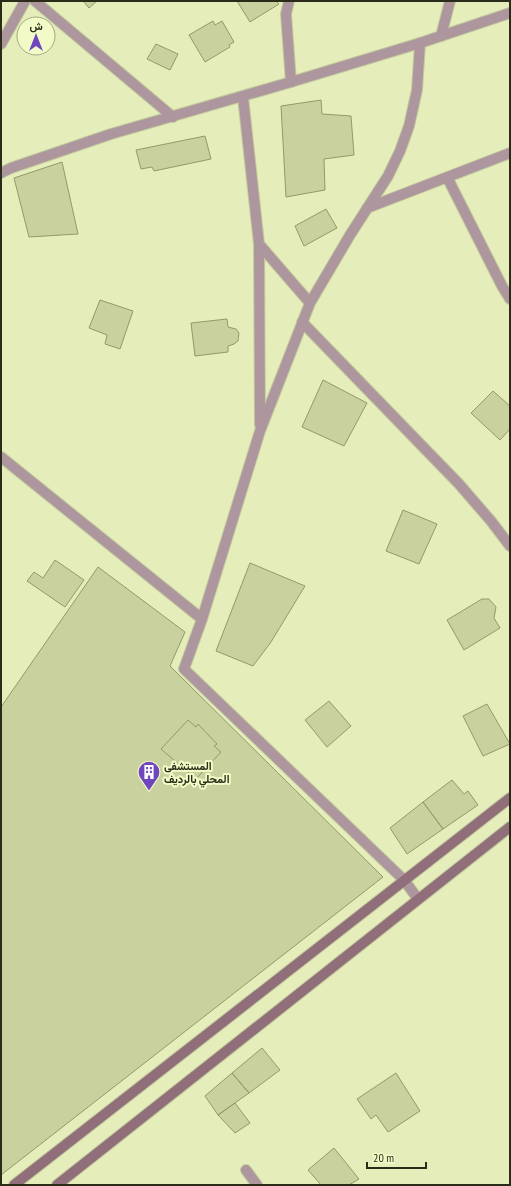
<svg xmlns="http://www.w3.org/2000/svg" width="511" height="1186" font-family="'PT Sans Narrow',Vazirmatn,sans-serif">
  <rect width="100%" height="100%" fill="#e5edba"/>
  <path fill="#c9d19f" stroke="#939a6a" d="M83,1h14l-8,7z
    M237,1h39l3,3 -29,18z
    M213,21l2,4 7,-4 12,21 -5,3 1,2 -25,15 -16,-27z
    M156,44l22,10 -8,16 -23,-11z
    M321,100l1,14 29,2 3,39 -30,4 1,31 -39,7 -5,-91z
    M205,136l6,23 -57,12 -2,-4 -11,2 -5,-19z
    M62,162l16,72 -49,3 -15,-59z
    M326,209l11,19 -33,18 -9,-20z
    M100,300l33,11 -13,38 -15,-5 2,-9 -18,-7z
    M227,319l1,8 8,2 3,4 -1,8 -4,3 -6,2v6l-33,4 -4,-33z
    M323,380l44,23 -23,43 -42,-19z
    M493,391l17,15v23l-10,11 -29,-27z
    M403,510l34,14 -18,40 -33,-13z
    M55,560l29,20 -19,27 -38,-26 7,-9 9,6z
    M250,563l55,23 -34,56 -18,24 -37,-15z
    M98,567l87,65 -15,34 213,211 -382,298v-468z
    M482,599h7l7,8 -2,11 6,10 -36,22 -17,-30z
    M329,701l22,25 -24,21 -22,-27z
    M487,704l23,40 -27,12 -20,-40z
    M188,720l8,7 2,-3 19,20 -3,2 7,6 -25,27 -35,-30z
    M452,780l12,14 4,-3 10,14 -35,24 -20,-27z
    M423,802l20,27 -36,25 -17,-26z
    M262,1048l18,22 -31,23 -17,-20z
    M232,1073l17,20 -31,22 -13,-19z
    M396,1073l24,38 -32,21 -12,-17 -5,4 -14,-20z
    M235,1103l15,20 -15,10 -17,-18z
    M334,1148l25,31 -10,6h-28l-13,-15z"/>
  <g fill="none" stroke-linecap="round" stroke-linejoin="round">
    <g stroke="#c3ca9d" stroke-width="12">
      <path id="minor" d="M35,1l138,116
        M289,1l-3,13 5,68
        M441,36l9,-35
        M1,44l24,-43
        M243,97l16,147 1,181
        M447,177l55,109 8,13
        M367,208l143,-55
        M259,244l51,59
        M302,322l157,162 32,37 19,25
        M1,457l201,162
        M418,899l-14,-19 -220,-211 18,-50 58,-188 50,-128 40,-68 38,-59 12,-25 9,-25 8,-36 3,-47
        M246,1170l11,15"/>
    </g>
    <g stroke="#c3ca9d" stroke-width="12">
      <path id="tertiary" d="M1,173l10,-5 100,-34 180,-52 129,-39 90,-30"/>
    </g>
    <g stroke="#c3ca9d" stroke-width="12">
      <path id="secondary" d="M14,1185l496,-387
        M57,1185l453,-358"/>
    </g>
    <use href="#minor" stroke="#ad969e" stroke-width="10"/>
    <use href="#tertiary" stroke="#ad969e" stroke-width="10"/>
    <use href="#secondary" stroke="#906f7b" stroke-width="10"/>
  </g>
  <defs>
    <g id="building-pin" transform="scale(1.15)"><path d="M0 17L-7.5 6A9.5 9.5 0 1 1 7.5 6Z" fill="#7046be" stroke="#f2fbc7"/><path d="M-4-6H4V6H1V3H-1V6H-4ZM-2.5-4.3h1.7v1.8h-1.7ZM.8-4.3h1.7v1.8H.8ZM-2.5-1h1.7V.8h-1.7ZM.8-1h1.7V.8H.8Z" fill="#fff"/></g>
  </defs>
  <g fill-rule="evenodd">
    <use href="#building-pin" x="149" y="772"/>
  </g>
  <g text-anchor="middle" stroke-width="4" stroke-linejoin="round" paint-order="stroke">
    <g font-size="11" font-weight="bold" fill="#2a2c19" stroke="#f2fbc7" text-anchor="start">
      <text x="164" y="770">المستشفى<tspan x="164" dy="13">المحلي بالرديف</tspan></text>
    </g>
  </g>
  <rect width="511" height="1186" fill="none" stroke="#2a2c19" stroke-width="4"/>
  <g transform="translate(36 36)"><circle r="19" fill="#f2fbc7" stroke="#a2a881"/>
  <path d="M0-3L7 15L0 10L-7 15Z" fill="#7046be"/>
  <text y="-6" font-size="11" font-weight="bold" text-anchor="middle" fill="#2a2c19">ش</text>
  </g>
  <path d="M367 1162v6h59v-6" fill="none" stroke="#2a2c19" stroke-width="2"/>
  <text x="373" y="1162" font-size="12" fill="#2a2c19" stroke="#f2fbc7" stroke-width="3" paint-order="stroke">20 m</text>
</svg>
